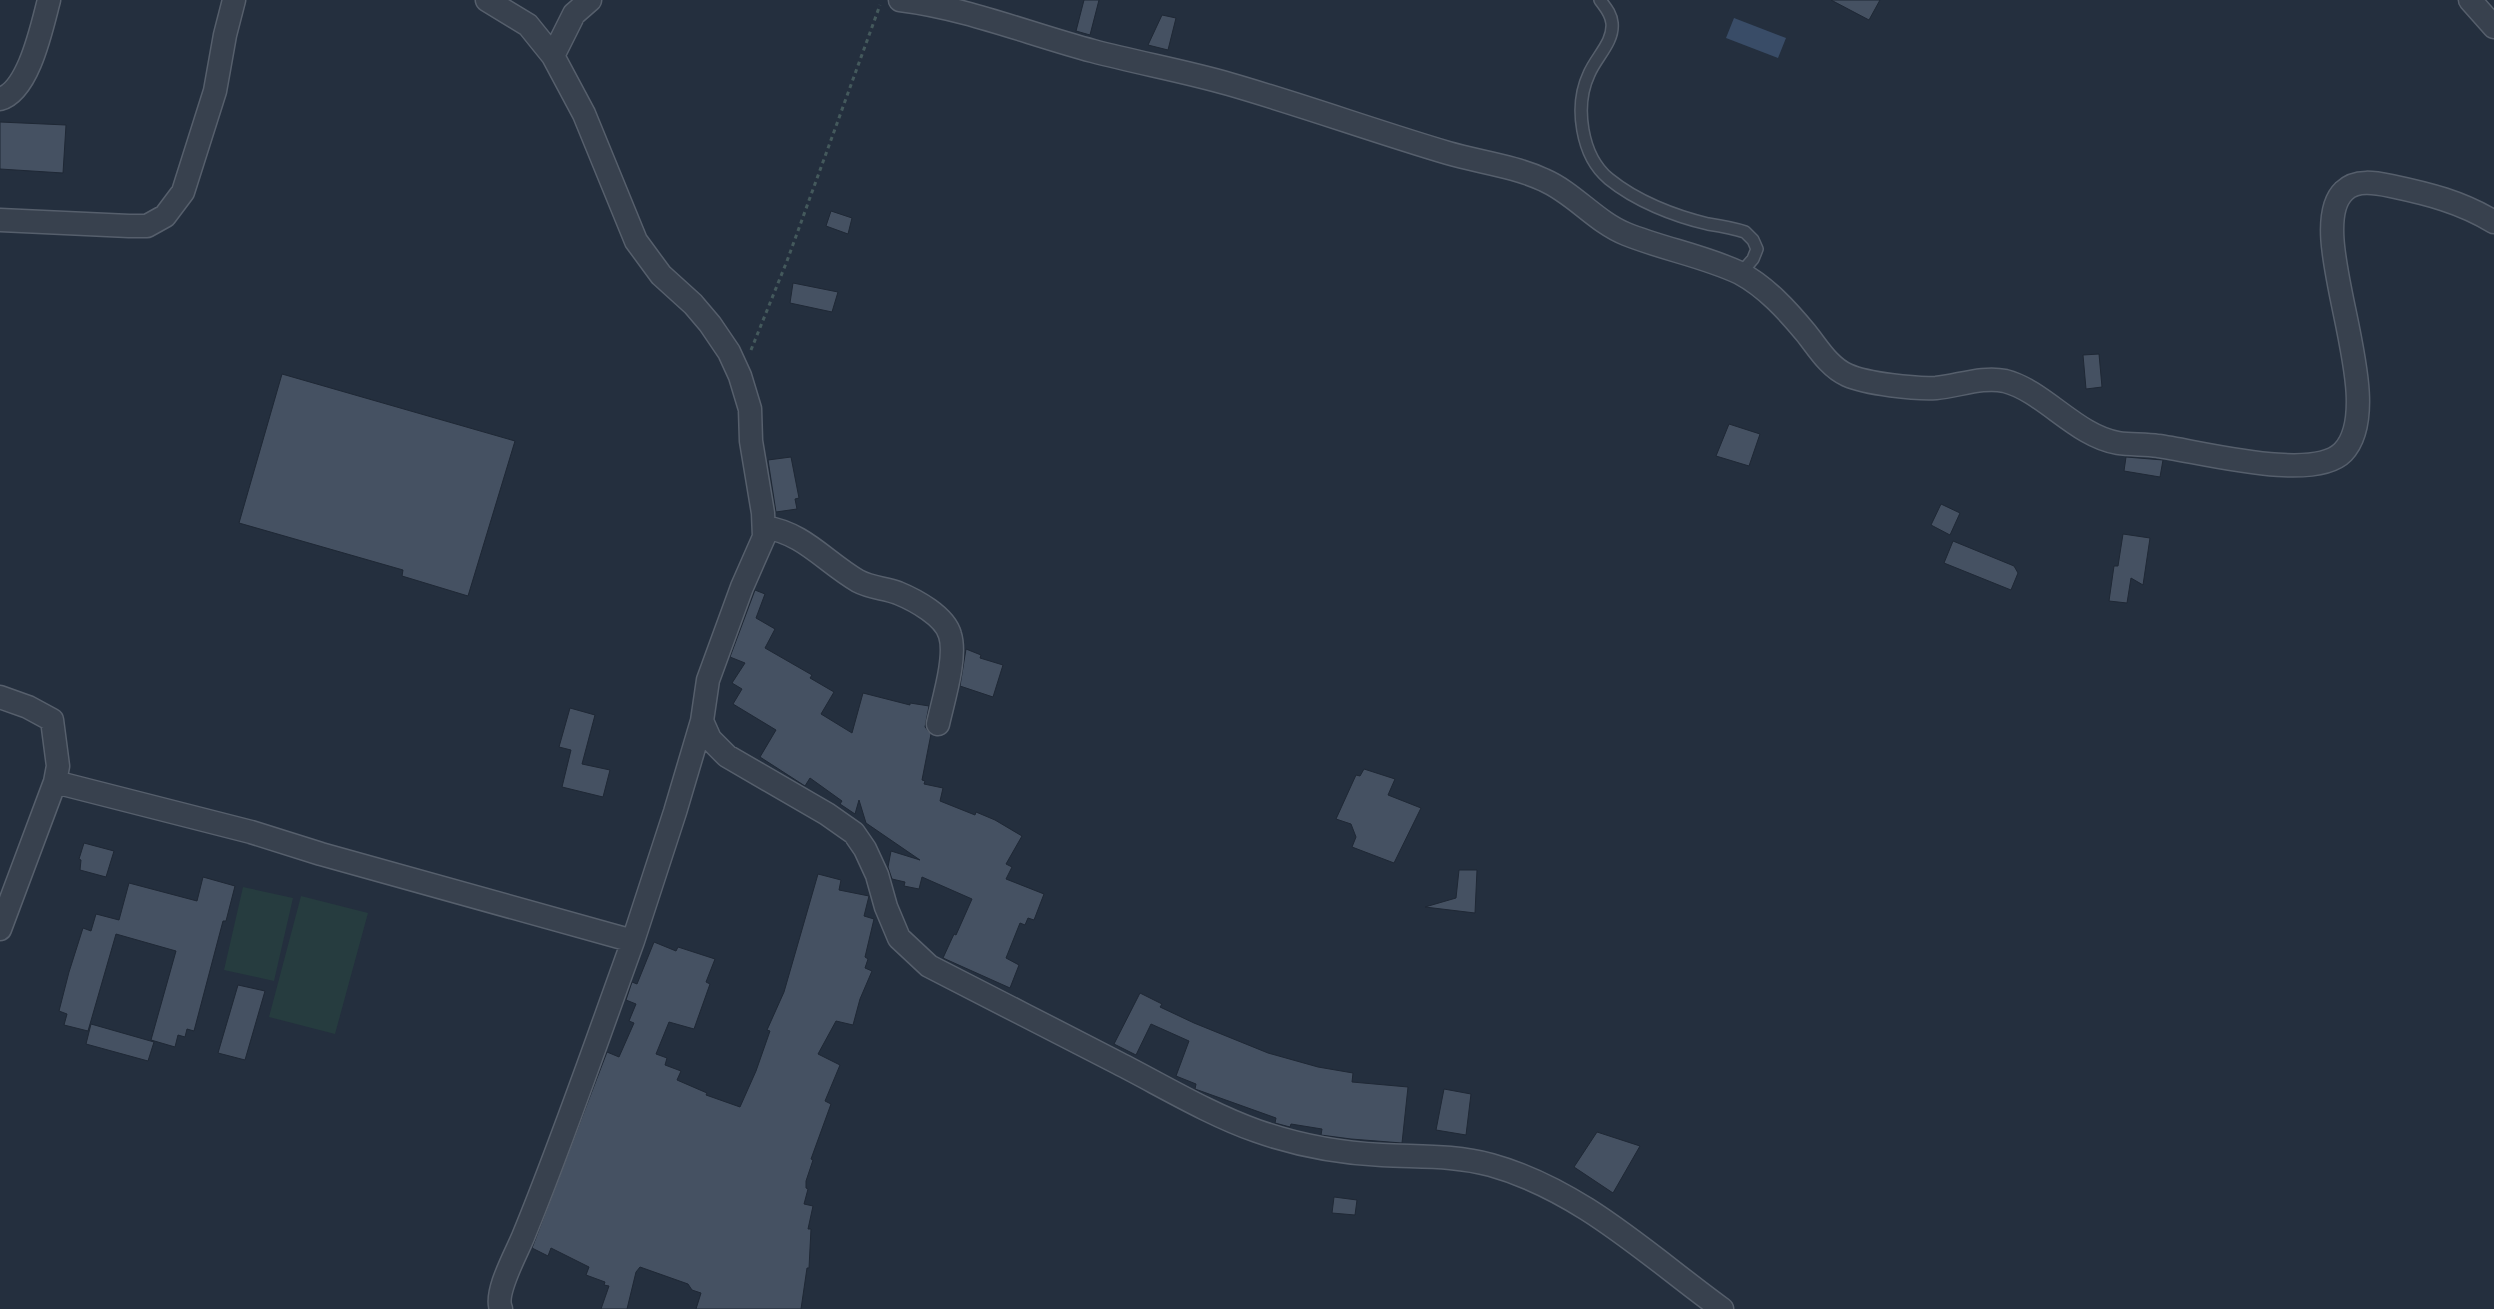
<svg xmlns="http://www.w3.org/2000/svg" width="2494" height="1309" font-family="Cabin,sans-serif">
  <rect width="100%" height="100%" fill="#242f3e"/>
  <path fill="#263c3f" d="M243,887l50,11 -19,83 -50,-11z
    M301,896l67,17 -33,121 -66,-17z"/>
  <path fill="#394c67" d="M1734,18l52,20 -8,20 -52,-20z"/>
  <path fill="#455162" stroke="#1f2835" d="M1084,0h15l-9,35 -14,-4z
    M1831,0h49l-11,20z
    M1162,15l14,3 -8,32 -20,-5z
    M0,122l66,3 -3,48 -63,-4z
    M831,211l21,7 -4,16 -22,-8z
    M793,283l45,9 -6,20 -42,-9z
    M2099,354l3,33 -16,2 -3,-34z
    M282,374l233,67 -47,155 -66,-20 1,-6 -164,-47z
    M1729,424l31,10 -11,32 -33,-10z
    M791,457l8,41 -4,1 2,10 -21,3 -8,-52z
    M2126,457l37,3 -3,17 -36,-6z
    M1941,504l19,9 -10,22 -19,-10z
    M2123,534l27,4 -7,47 -12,-7 -4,25 -18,-2 5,-35h4z
    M1953,541l61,25 4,7 -7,17 -67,-27z
    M755,590l10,4 -9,24 19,11 -10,19 47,27 -2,3 24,14 -13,22 31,19 11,-40 47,12v-2l19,3 -4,21 6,7 -9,46 3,1 -1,3 19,4 -3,13 35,14 1,-3 19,8 27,16 -16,28 6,3 -6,12 38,15 -10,26 -6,-2 -3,7 -5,-2 -14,35 13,7 -9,23 -67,-30 11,-24 2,1 16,-36 -50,-22 -3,12 -15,-3 1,-4 -13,-3 -4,-12 3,-16 29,9 -54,-37 -7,-23 -4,14 -15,-10 2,-3 -32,-23 -5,8 -45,-29 16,-27 -43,-26 9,-15 -10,-6 13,-20 -15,-6z
    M966,649l15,6 -1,3 23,7 -10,32 -33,-11z
    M570,708l25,7 -13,49 28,6 -7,27 -41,-10 9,-37 -12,-3z
    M1364,769l31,10 -7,16 33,13 -27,55 -42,-16 4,-10 -5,-13 -15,-5 20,-44 4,1z
    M84,843l30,8 -8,26 -26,-7 1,-10 -2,-1z
    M1459,870h18l-2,43 -50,-6 31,-9z
    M818,874l23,6 -2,10 30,6 -5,20 10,3 -9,38 3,2 -3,9 7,3 -12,28 -7,26 -17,-4 -18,33 22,11 -15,36 6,3 -20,55 2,1 -7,21v7l2,1 -4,15 9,2 -5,23h3l-2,39h-2l-6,41h-105l5,-16 -9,-3 -4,-6 -48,-17 -4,5 -9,37h-26l8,-23 -5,-1 1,-3 -19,-7 3,-8 -38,-19 -3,8 -16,-8 75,-196 12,5 15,-34 -5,-2 7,-17 -10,-4 6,-18 5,2 17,-42 22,9 2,-4 37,12 -9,23 4,2 -16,45 -25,-7 -13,32 11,4 -2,7 16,6 -4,9 30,13 -1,2 34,12 16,-36 14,-40 -3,-1 17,-38z
    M203,877l32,9 -9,35h-3l-29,110 -7,-2 -2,8 -7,-2 -3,12 -24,-7 25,-89 -60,-17 -28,97 -24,-6 3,-11 -8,-3 10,-39 14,-44 8,3 5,-17 23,6 10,-37 68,18z
    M238,985l27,6 -20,69 -27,-7z
    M1140,993l22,11 -2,3 34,16 74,30 50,14 35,6 -1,9 56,5 -6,56 -51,-4 -30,-4 1,-6 -31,-5 -1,3 -15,-4 1,-5 -81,-29 1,-5 -20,-8 13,-35 -38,-17 -15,31 -22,-11z
    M91,1024l63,18 -6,19 -62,-17z
    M1444,1089l27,5 -5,41 -30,-5z
    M1597,1132l43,14 -27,47 -39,-26z
    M1334,1197l23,3 -2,15 -23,-2z"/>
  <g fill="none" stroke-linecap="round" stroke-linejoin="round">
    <g stroke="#565f6c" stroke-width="14">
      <path id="lane" d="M1600,0c5,7 11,13 12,23 2,19 -16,34 -23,51 -15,32 -8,82 20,105 27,22 65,37 99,45 13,2 25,4 37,8l8,8 4,9 -4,10 -13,15"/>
    </g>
    <g stroke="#565f6c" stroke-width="25">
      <path id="street" d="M487,0l41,25 25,31 31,58 52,127 25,34 32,29 17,20 19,28 11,24 10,33 1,32 12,72 1,24 -22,50 -34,93 -6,41 8,18 17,17 100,58 27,19 11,16 12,26 9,32 13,31 30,28c63,33 126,64 189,97 45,23 91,51 139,68 40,14 82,22 125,24 37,2 73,0 109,10 90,25 158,91 231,144
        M900,0c66,8 129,34 193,51 45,12 91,20 136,33 73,21 145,47 219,69 31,9 66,13 96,27 30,13 52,42 82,54 37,15 78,22 114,39 26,14 47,37 66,60 12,15 23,34 41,42 20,9 68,14 89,13 22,-2 47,-12 69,-7 39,10 71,55 113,62 13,2 27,1 40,3 40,5 155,37 185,6 49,-52 -42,-220 1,-261 12,-12 32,-8 47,-5 38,8 70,16 103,36
        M2470,0l24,27
        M553,56l21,-42 16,-14
        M0,99c29,-8 42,-73 49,-99
        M0,220l129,6h18l18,-10 18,-24 32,-101 10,-56 9,-35
        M764,527c40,6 60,34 94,54 13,7 27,7 40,12 17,7 47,23 52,42 7,22 -7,66 -12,89
        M0,697l28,10 24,13 6,46 -3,16 196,50 70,22 312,87 42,-129 27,-91
        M0,929l55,-147
        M501,1309c-7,-16 15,-55 22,-72 40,-97 74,-197 110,-296"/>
    </g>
    <path stroke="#44595c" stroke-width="3" stroke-dasharray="4 4" stroke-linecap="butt" d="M751,350l36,-89 93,-256"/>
    <use href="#lane" stroke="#38414e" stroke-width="11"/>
    <use href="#street" stroke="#38414e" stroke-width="22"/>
  </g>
</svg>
